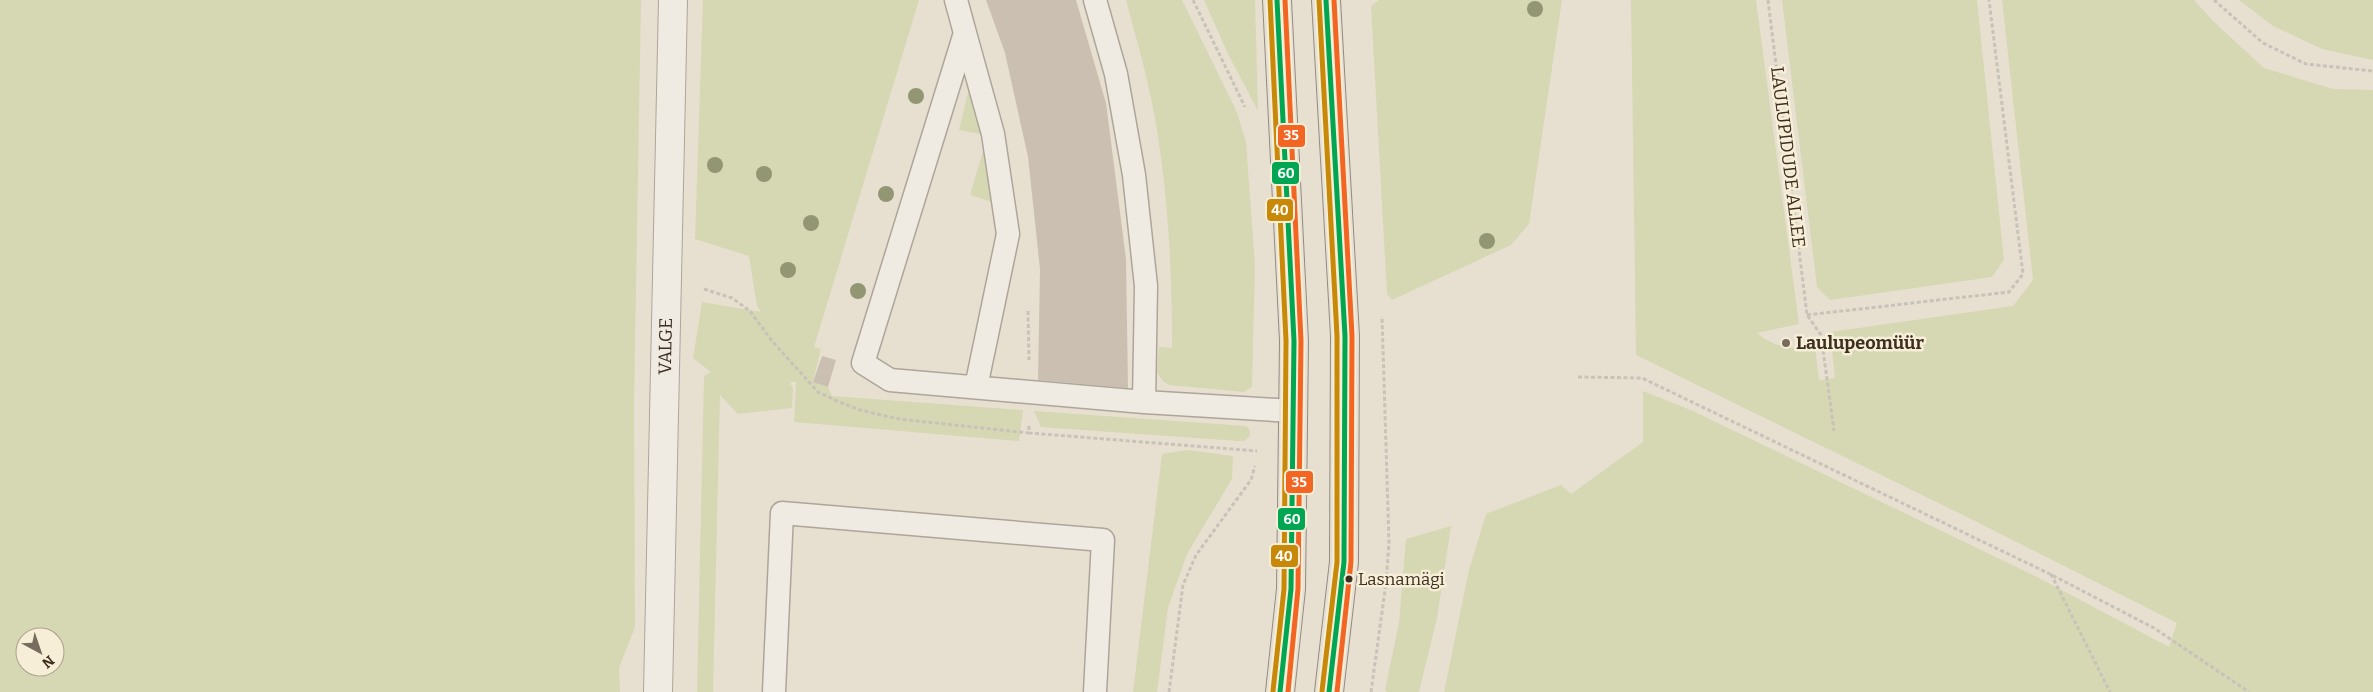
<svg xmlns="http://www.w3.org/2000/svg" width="2373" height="692" font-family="Bitter,serif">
  <rect width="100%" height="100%" fill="#e7e0d1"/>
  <path fill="#d6d7b3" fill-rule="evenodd" d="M0,0h641l-7,404 1,223 -16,41 1,24h-620zM25,637h30v30h-30z
    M703,0h216l-105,347 7,2 -8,32 15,6 4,9 191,14 -4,31 -225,-19 2,-40h-6l3,7 -1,19 -54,6 -18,-19 -7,297h-16l7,-316 7,-4 -18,-14 9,-56 59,10 -4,-6 -8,-50 -54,-17z
    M1126,0h56l54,110 10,32 9,124 -3,121 -8,5 -74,-7 -6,-3 -7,-9 2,-26 13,1c0,-82 -4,-164 -20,-245 -7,-35 -17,-69 -26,-103z
    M1204,0h51l3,111 -30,-57z
    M1379,0h183l-33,224 -18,21 -119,55 -5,-6 -16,-288z
    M1631,0h125l43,324 -42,9c18,15 34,16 58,14l4,33 16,-2 -5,-46 183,-26 20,-26 -31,-280h192l19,21 51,47 69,21 40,1v602h-929l25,-122 17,-56 75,-29 10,9 72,-52v-51l50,20 344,166 132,70 8,-24 -210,-106 -331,-162z
    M1782,0h195l27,260 -12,17 -162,23 -13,-13z
    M2239,0h134v60l-51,-11 -49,-23z
    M972,77l13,58 -26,-5z
    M986,141l9,62 -25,-8z
    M1034,411l212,15 4,4v6l-6,5h-6l-197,-14z
    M1188,450l45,6 -1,23 -45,75 -19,54 -11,84h-24l29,-238z
    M1451,526l-14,92 -18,74h-32l-2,-2 14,-67 7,-84z"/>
  <path fill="#cbbfb2" d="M986,0h90l30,103 20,156 2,129 -90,-8 2,-111 -12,-112 -23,-104z
    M822,356l14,4 -8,27 -15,-5z"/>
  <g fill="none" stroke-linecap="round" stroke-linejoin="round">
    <g stroke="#ada599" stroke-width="25">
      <path id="service" d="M956,0l9,33
        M1095,0l21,74 18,101 12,111 -2,116 149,9
        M976,387l32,-153 -15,-100 -28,-101 -102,330 27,17 254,22
        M774,692l8,-179 321,27 -8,152"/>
    </g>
    <g stroke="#ada599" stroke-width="30">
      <g id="tertiary">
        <path id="s1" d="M658,692l15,-692"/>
      </g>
    </g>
    <g stroke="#928b80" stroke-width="30">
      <path id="primary" d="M1277,0l17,341 -3,248 -11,103
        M1326,0l19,336 -1,226 -15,130"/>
    </g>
    <path stroke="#c8c2b9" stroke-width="3" stroke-dasharray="4 2.5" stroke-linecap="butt" d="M1193,0l52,107
      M1768,0l39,315 14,20 13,96
      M2214,0l49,43 43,21 67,7
      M704,289l28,9 18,13 22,30 46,51 19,9 23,9 39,9 130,14
      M1028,311l1,49
      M1807,315l202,-23 14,-18 -34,-274
      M1578,377l64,1 408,196 104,54 95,64
      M1029,426v7l228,18
      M2051,574l59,118
      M1169,692l14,-107 13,-30 55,-75 4,-14
      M1371,692l15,-109 3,-40 -7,-227"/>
    <use href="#service" stroke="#efebe3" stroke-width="22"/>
    <use href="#tertiary" stroke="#efebe3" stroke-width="28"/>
    <use href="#primary" stroke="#e6e1d4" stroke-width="28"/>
    <g stroke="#f7eed8" stroke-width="9">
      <path id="bus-1" d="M1277,0l17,341 -3,248 -11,103
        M1326,0l19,336 -1,226 -15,130"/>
    </g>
    <g stroke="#f7eed8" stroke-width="9">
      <path id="bus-2" d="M1270,0l16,341 -2,248 -11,102
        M1319,0l18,336v226l-15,129"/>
    </g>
    <g stroke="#f7eed8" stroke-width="9">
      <path id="bus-3" d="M1285,0l16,341 -3,248 -10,103
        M1334,0l18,336 -1,226 -14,130"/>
    </g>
    <use href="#bus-1" stroke="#00a651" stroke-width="5"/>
    <use href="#bus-2" stroke="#c88808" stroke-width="5"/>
    <use href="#bus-3" stroke="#f26522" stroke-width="5"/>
  </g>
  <g fill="#929673">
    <circle cx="1535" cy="9" r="8"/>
    <circle cx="916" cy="96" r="8"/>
    <circle cx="715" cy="165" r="8"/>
    <circle cx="764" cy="174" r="8"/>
    <circle cx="886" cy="194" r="8"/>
    <circle cx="811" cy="223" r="8"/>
    <circle cx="1487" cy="241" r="8"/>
    <circle cx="788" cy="270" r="8"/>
    <circle cx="858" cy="291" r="8"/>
  </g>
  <circle fill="#786c5e" stroke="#f7eed8" stroke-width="2" cx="1786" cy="343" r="5"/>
  <circle fill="#3d2e20" stroke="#f7eed8" stroke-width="2" cx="1349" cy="579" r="4.5"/>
  <g text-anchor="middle" stroke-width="5" stroke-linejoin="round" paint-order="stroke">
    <g font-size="17" fill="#3d2e20" stroke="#f7eed8" text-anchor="start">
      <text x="1358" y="585">Lasnamägi</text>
    </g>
    <g font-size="18" fill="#3d2e20" stroke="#f7eed8">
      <text transform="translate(1788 157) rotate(83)" y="6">LAULUPIDUDE ALLEE</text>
      <text dy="6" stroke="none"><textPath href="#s1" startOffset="346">VALGE</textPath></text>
    </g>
    <g font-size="18" font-weight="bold" fill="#3d2e20" stroke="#f7eed8" text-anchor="start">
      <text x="1796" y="349">Laulupeomüür</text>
    </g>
  </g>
  <g stroke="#f7eed8" stroke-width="2">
    <rect x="1277" y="124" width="29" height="24" rx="5" fill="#f26522"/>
    <rect x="1271" y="161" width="29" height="24" rx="5" fill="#00a651"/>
    <rect x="1266" y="198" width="28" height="24" rx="5" fill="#c88808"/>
    <rect x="1285" y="470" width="29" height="24" rx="5" fill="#f26522"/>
    <rect x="1277" y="507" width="29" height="24" rx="5" fill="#00a651"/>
    <rect x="1270" y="544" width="29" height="24" rx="5" fill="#c88808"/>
  </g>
  <g font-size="14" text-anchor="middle" font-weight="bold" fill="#fff">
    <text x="1291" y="140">35</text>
    <text x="1286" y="178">60</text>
    <text x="1280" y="215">40</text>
    <text x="1299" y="487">35</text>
    <text x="1292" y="524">60</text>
    <text x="1284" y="561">40</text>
  </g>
  <g transform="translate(40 652) rotate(140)"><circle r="24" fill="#f7eed8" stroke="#ada18e"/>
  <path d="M0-4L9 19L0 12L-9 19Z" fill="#786c5e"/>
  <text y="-8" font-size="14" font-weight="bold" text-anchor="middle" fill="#3d2e20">N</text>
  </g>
</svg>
